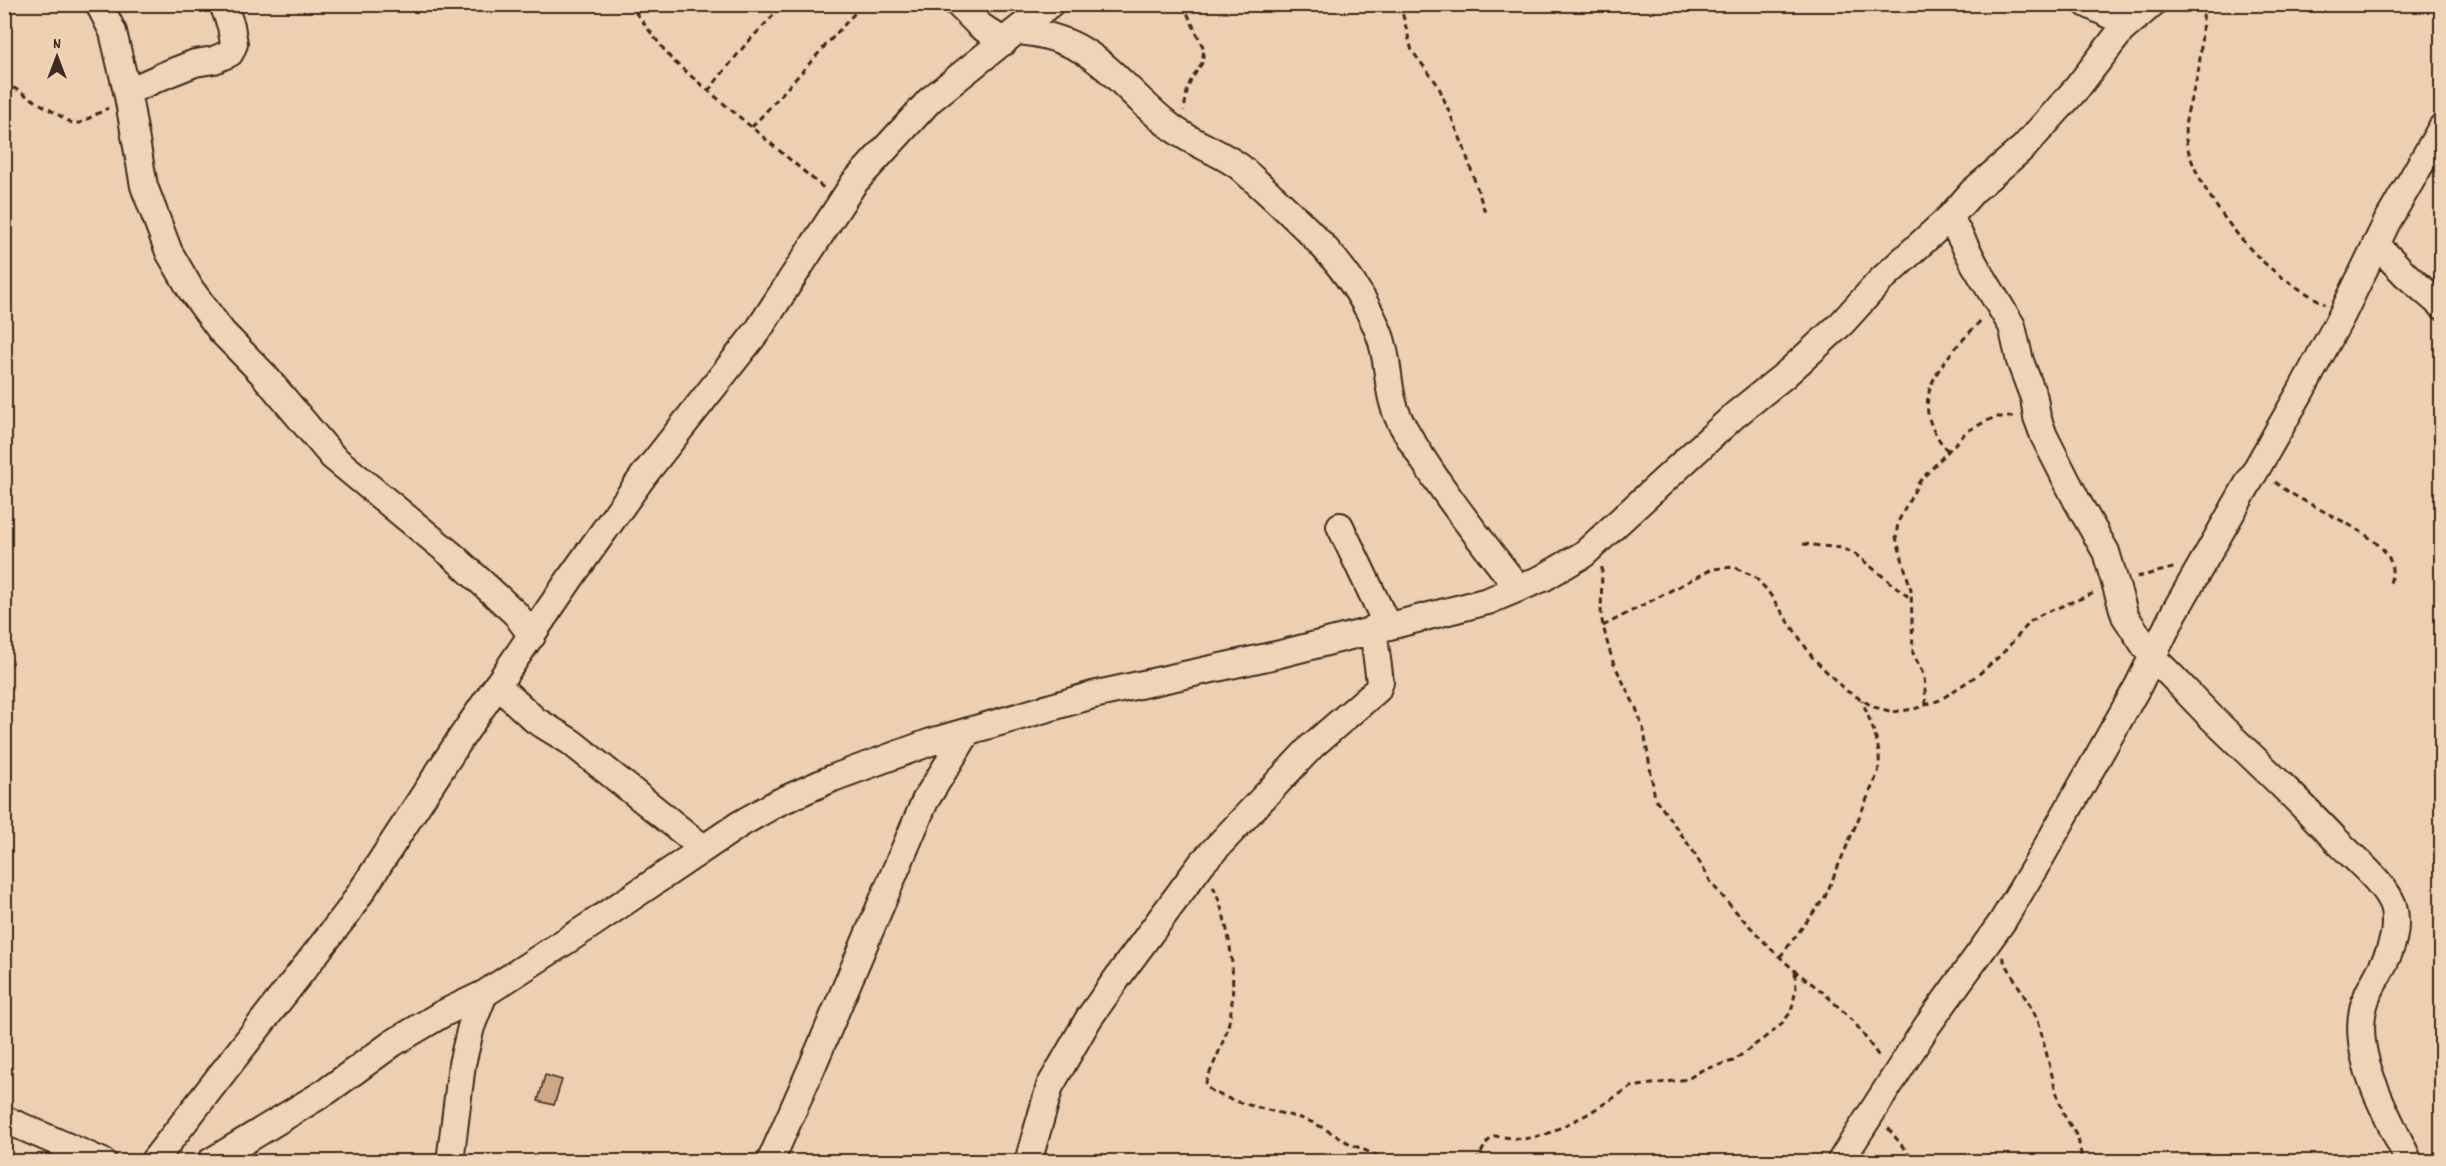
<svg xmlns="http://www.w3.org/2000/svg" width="2446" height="1166" font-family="Dekko,sans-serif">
  <rect width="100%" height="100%" fill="#eecfb1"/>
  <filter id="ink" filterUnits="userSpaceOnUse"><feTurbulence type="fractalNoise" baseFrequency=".0167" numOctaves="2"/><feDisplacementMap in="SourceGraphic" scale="12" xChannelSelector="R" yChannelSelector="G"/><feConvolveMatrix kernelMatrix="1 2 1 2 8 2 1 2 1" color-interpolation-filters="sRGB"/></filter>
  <g filter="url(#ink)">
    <path fill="#cfa886" stroke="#3b2a1e" stroke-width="1.5" d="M545,1075l17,5 -8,25 -16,-4z"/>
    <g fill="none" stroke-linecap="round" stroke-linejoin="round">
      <g stroke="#3b2a1e" stroke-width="30">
        <path id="minor" d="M99,4l14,28 15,64 16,90 25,66 22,38 31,42 41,42 70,83 120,99 63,58 16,22
          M958,4l21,21 25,17
          M2087,4l42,20
          M1018,31c77,7 94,48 148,92 22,19 51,27 74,44 54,49 112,97 139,166 12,30 6,59 21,88 33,60 76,113 118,167
          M127,92l40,-18 28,-11 19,-3 16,-7 4,-9 -3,-18 -8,-22
          M1950,217l25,48 37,61 8,35 14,37 3,19 7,19 33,65 29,51 19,64 27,41c22,20 40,41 61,62 41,40 84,79 123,121 17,17 45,40 55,61 3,5 4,16 4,22 0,27 -16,48 -27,71 -24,53 20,120 41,168
          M2376,244l30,31 36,31
          M1340,526l47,99
          M497,685l38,35 36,22 132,106
          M4,1119l99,43
          M153,1162l195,-250 113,-174 113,-165 70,-98 115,-146 95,-146 76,-83 120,-96
          M210,1162l117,-71 66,-48 49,-29 42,-20 102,-66 154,-104 37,-21 56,-25 98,-36 162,-47 183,-40 212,-54 55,-23 41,-24 151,-139 50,-40 57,-52 39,-43 69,-63 23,-26 51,-44 53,-59 44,-57 31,-27
          M450,1162l12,-98 9,-37 13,-33
          M770,1162l42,-95 113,-266 42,-68
          M1028,1162l22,-76 39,-68 34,-48 79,-107 110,-117 65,-56 3,-8 -7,-53
          M1840,1162l87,-136 75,-104 39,-65 97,-171 36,-73 127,-222 41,-76 45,-93 55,-95"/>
      </g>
      <path stroke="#3b2a1e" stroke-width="3" stroke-dasharray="6 4.5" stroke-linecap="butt" d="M629,4l43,56 154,130
        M1183,4l21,45 -2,14 -11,17 -4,11 -3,20
        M1400,4l12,47 26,34 25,60 22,67
        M2205,4c-4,23 -3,46 -7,69 -4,21 -16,45 -12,67 7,43 55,105 89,132 15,12 33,22 50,32
        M4,82l68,41h8l28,-15
        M708,91l38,-47 38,-40
        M752,127l111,-123
        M1948,451c-48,-54 -2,-92 34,-132
        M2275,482c28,24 96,46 113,74 5,9 5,18 2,27
        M1803,544l39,4 13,6 55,44
        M1602,567l-1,49 5,22 7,24 23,46 8,23 11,67 38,53 19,33 17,20 39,42 27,25 29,22 31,30 25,35
        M2137,577l40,-10
        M1603,626l109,-57 21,-2 21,9 13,14 46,68 32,32 29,17 19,5 21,-3 26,-9 39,-26 22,-19 30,-34 11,-7 55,-22
        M1926,705l-2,-29 -11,-23 -2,-63 -15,-53 2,-15 21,-40 48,-51 28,-14h20
        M1213,886c17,37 25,95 16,136 -5,21 -15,40 -23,60l1,5c16,15 73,25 96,32 19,6 33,18 50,26 13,6 26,11 39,17
        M1780,957l45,-60 53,-124c5,-27 -7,-48 -16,-73
        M2002,957l36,63 18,71 8,24 14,23 3,16 -7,8
        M1888,1128l27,34
        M1476,1162l11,-20 7,-6 29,3 22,-4 41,-20 45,-28 57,-8 14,-9 31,-9 46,-34 12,-15 5,-23 -1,-18"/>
      <use href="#minor" stroke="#f0d4b7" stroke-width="26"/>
    </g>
  </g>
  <rect width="2446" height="1166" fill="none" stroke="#f0d4b7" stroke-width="24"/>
  <rect x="12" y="12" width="2422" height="1142" fill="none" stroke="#3b2a1e" stroke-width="2" filter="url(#ink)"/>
  <g transform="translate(57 57)" stroke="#f0d4b7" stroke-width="4.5" paint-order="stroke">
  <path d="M0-4.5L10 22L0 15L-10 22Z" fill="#3b2a1e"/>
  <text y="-9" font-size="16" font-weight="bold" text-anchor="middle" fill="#3b2a1e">N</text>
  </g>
</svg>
